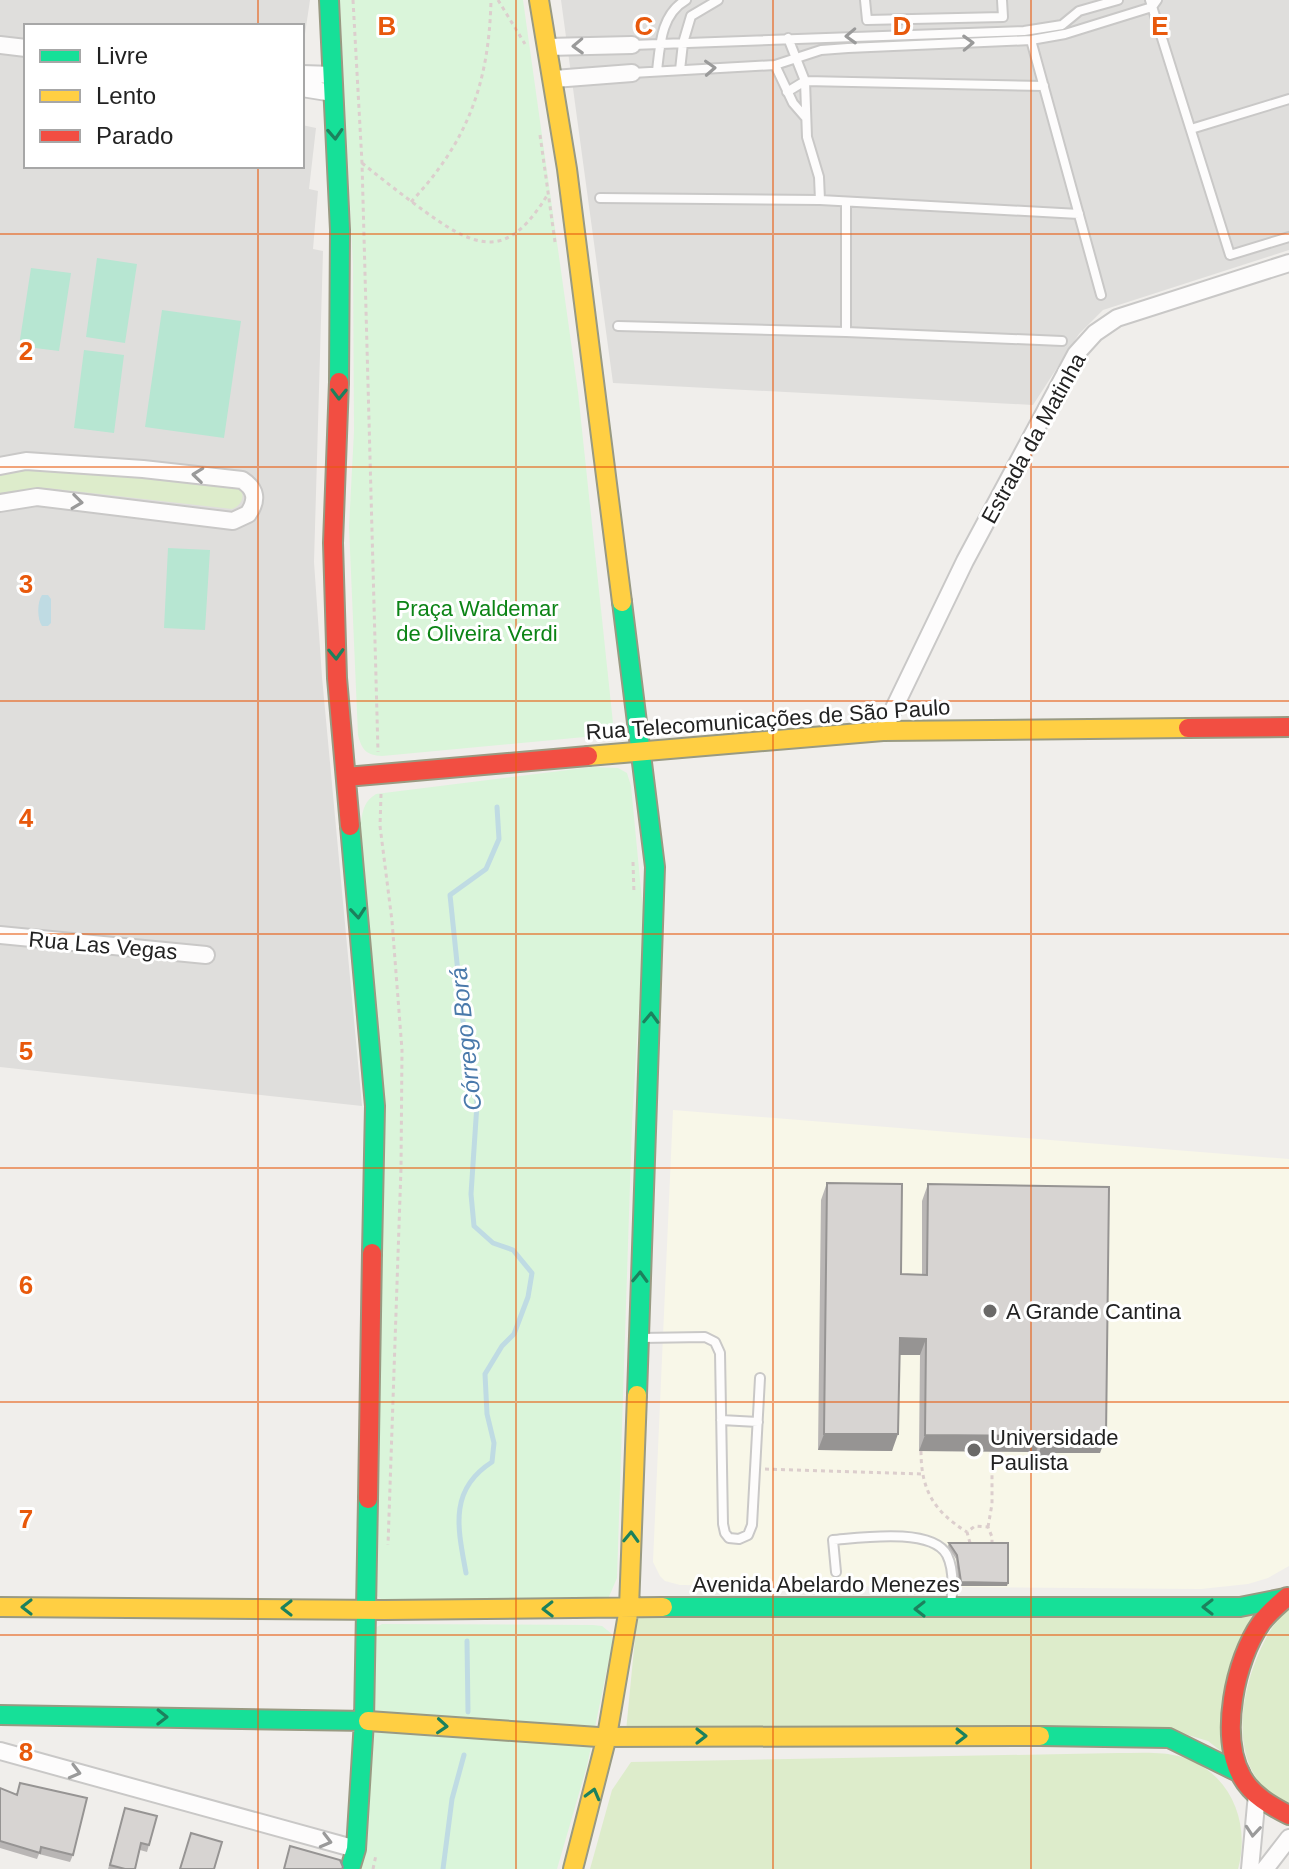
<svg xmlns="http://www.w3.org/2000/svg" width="1289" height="1869" font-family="Helvetica,sans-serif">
  <rect width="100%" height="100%" fill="#f0eeeb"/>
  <path fill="#dfdedc" d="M0,0h310l-8,54v-28h-276v140h276v-41l14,3 -7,61 9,2 -5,58 10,2 -9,311 8,115 40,429 -362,-39z
    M561,0h728v250l-186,60 -24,24 -46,71 -420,-22z"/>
  <path fill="#f8f7e8" d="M673,1110l616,49v407l-21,12 -20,6 -47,5 -521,-4 -15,-4 -5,-5 -7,-14z"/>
  <path fill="#ddeccb" d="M27,468l211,17c8,9 5,20 -6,24l-185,-21 -47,5v-21z
    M1289,1608v196c-10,-6 -23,-12 -30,-22 -30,-40 -14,-104 7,-144 5,-11 15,-21 23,-30z
    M1260,1613l-29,146 -23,-18 -37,-11 -545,1 11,-113z
    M1118,1753c21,0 44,-2 64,4 48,15 69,65 56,112h-648l22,-79 19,-28z"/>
  <path fill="#daf5da" d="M340,0h183l55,392 35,331 -7,12 -224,21c-16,-1 -20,-6 -24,-21l-9,-208 5,-96 -1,-166z
    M592,767l26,1 9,5 4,13 13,135 -12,202 -15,455 -9,21h-227l-7,-5 -13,-772c2,-14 4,-21 15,-28z
    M382,1624l211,1 9,1 10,8 1,6 -26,126 -30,103h-198l16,-241z"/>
  <path fill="#b7e6d2" d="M97,258l40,6 -12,79 -39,-6z
    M31,268l40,5 -12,78 -40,-5z
    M162,310l79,11 -17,117 -79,-11z
    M84,350l40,5 -10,78 -40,-5z
    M168,548l42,2 -5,80 -41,-2z"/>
  <path fill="#bfdbe3" d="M42,595h6l3,4v24l-3,3h-6c-5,-7 -5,-24 0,-31z"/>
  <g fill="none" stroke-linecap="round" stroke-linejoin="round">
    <path stroke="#bfdbe3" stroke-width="5" d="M466,1573c-8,-44 -18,-83 26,-111l2,-19 -7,-29 -2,-40 17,-28 12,-12 14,-37 4,-24 -19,-23 -20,-7 -19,-17 -3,-32 6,-90 -6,-49 -8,-34 -13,-126 36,-26 13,-30 -2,-32
      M467,1641l1,71
      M443,1869l9,-70 12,-44"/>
    <g stroke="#c9c8c7" stroke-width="12">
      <path id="lane" d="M865,0l2,20 136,-3 -1,-17
        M1150,0l80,255 59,-18
        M788,38l17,43 2,56 12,40 1,23
        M1031,40l70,255
        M632,45l392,-14 38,-6 17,-14 39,-11
        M775,65l18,38 13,15
        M680,70l3,-27 8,-27 27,-16
        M657,71c3,-26 4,-57 29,-71
        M632,73l143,-8 46,-15 27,-2 183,-8 34,-6 87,-27 5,-7
        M787,92l18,-11 239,5
        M1191,129l98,-30
        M600,198l220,2 259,14
        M618,326l228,6 216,9
        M846,332v-130
        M641,1338l64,-1 10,5 5,11 3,171 2,9 4,5 10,1 9,-4 4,-10 8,-147
        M721,1420l37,2
        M836,1572l-3,-32c26,-2 99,-13 114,15 7,14 6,34 4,49"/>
    </g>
    <g stroke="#c9c8c7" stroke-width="20">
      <path id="street" d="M0,45l26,3
        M547,47l85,-2
        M302,74l31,1
        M554,79l78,-6
        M302,88l31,5
        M0,466l26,-5 117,8 99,11c14,9 16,20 6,34l-15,7 -196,-24 -37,6
        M883,731l82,-170 111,-207 19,-21 22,-15 172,-55
        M0,935l206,20
        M0,1751l356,98
        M1250,1869l7,-75
        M1265,1869l24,-31"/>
    </g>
    <g stroke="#999a82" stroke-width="22">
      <path id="fast" d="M329,0l11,230 -1,152
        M622,602l33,265 -18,528
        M350,826l25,280 -3,147
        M663,1607h577l45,-9
        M0,1715l368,6
        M1040,1736l129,2 71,35
        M350,1869l6,-20 8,-128 4,-222"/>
    </g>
    <g stroke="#999a82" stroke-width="22">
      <path id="slow" d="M539,0l28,169 55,433
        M588,756l295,-25 305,-3
        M0,1607l384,3 279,-3
        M368,1721l230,16 442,-1
        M573,1869l34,-133 22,-128 8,-213"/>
    </g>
    <g stroke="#999a82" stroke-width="22">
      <path id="jam" d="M339,382l-6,161 4,135 13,148
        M1188,728l101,-1
        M346,777l242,-21
        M368,1499l4,-246
        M1287,1597c-9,8 -19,16 -26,26 -26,37 -42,113 -19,154 10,18 29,29 47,38"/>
    </g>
    <path stroke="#dccecd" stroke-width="3" stroke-dasharray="4 4" stroke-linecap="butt" d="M353,0l9,163 16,589
      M498,0l27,44
      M540,135l15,107
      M362,163c21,17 43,34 65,50 55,40 83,43 121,-19
      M411,202c57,-61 78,-119 80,-202
      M381,794l-1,32 12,95 10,129 -1,118 -13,377
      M633,862l1,32
      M921,1451c0,38 12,60 46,81
      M765,1469l156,5
      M988,1527l4,-23v-52
      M970,1543l-3,-11 8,-6 13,1 4,10v6
      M373,1869l3,-14"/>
    <use href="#lane" stroke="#fdfcfc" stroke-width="8"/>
    <use href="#street" stroke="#fdfcfc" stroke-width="16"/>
    <use href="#fast" stroke="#16e098" stroke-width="18"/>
    <use href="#slow" stroke="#ffcf43" stroke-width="18"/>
    <use href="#jam" stroke="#f24e42" stroke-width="18"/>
  </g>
  <path fill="#b9b6b5" d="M827,1183l74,91h21v-73l6,-17 172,269h-46l-3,8h-15v-9l-117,-1 1,-96h-21l-7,96 -74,-1 3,-250z
    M949,1543l58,43h-48l-3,-27 -8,-13z
    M0,1788l73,67 -3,7 -31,-8 -2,5 -37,-11z
    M125,1808l24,37 -2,7 -7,-2 -5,19h-27z"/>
  <path fill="#969493" d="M900,1338l26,1 -6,16h-26z
    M824,1434h74l-6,17 -74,-1z
    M925,1435l117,1 -6,16 -117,-1z
    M1057,1436l49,1 -6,16h-46l-3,8h-15l6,-17z
    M961,1582l47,1 -1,3h-48z"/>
  <path fill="#d7d4d2" stroke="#969493" stroke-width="2" d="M827,1183l75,1 -1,90 26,1 1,-91 181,3 -3,250 -49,-1v8h-15v-8l-117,-1 1,-96 -26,-1 -2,96h-74z
    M949,1543h59v40l-47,-1 -4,-27z
    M20,1783l67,15 -14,57 -32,-8 -1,6 -40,-12v-53l17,7z
    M125,1808l32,8 -8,29 -8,-2 -6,26h-10l-15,-4z
    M191,1833l31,9 -8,27h-34z
    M290,1846l50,14 3,7 -1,2h-58z"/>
  <defs><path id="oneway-chevron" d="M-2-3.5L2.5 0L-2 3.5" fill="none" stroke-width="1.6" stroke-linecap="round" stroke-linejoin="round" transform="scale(2)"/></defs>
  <g stroke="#9a9a9a">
    <use href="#oneway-chevron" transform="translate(851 36) rotate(178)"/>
    <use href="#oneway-chevron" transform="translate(968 43) rotate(-2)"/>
    <use href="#oneway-chevron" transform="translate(578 46) rotate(178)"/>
    <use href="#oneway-chevron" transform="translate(710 68) rotate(-3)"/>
    <use href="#oneway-chevron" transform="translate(198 475) rotate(-174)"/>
    <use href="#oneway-chevron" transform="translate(77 502) rotate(7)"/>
    <use href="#oneway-chevron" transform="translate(75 1772) rotate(15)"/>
    <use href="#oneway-chevron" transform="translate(1253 1831) rotate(95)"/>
    <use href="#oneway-chevron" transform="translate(326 1841) rotate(15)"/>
  </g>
  <g stroke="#1c815d">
    <use href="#oneway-chevron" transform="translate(335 134) rotate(87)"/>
    <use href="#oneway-chevron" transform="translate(339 394) rotate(91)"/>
    <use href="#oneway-chevron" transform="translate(336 654) rotate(88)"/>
    <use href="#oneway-chevron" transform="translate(358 913) rotate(85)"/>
    <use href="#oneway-chevron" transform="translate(651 1018) rotate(-88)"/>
    <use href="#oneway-chevron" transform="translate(640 1277) rotate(-88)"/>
    <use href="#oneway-chevron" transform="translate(631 1537) rotate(-88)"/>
    <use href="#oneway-chevron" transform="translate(27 1607) rotate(-180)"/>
    <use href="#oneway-chevron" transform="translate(1208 1607) rotate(180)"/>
    <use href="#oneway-chevron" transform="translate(287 1608) rotate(-180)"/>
    <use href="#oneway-chevron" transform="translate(548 1609) rotate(179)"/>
    <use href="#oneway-chevron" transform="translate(920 1609) rotate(-180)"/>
    <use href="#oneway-chevron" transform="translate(162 1717) rotate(1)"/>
    <use href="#oneway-chevron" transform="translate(442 1726) rotate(4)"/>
    <use href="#oneway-chevron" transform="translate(701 1736)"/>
    <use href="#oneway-chevron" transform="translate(961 1736) rotate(1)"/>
    <use href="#oneway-chevron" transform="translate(593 1794) rotate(-75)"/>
  </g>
  <path fill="none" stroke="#e8590c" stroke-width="2" stroke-opacity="0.55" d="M258,0v26M516,0v1869M773,0v1869M1031,0v1869M258,166v1703M0,234h1289M0,467h1289M0,701h1289M0,934h1289M0,1168h1289M0,1402h1289M0,1635h1289"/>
  <g fill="#6a6968" stroke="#fff" stroke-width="3">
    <circle cx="990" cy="1311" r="8"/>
    <circle cx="974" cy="1450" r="8"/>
  </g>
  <g text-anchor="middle" stroke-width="6" stroke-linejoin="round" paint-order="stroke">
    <g font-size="22" fill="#222" stroke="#fff">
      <text transform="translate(1033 438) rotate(-61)" y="8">Estrada da Matinha</text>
      <text transform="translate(768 719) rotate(-4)" y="8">Rua Telecomunicações de São Paulo</text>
      <text transform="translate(103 945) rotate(5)" y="8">Rua Las Vegas</text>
      <text x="826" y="1592">Avenida Abelardo Menezes</text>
    </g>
    <g font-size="22" fill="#0c8416" stroke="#fff">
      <text x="477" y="616">Praça Waldemar<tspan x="477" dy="25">de Oliveira Verdi</tspan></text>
    </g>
    <g font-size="22" fill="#222" stroke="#fff" text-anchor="start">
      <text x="1006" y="1319">A Grande Cantina</text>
      <text x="990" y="1445">Universidade<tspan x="990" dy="25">Paulista</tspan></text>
    </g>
    <g font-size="24" font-style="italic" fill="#4a7aab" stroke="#fff">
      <text transform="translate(466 1039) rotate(-96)" y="8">Córrego Borá</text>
    </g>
  </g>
  <g font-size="26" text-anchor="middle" font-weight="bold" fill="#e8590c" stroke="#fff" stroke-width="6" stroke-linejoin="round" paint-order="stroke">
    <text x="387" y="35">B</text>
    <text x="644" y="35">C</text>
    <text x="902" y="35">D</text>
    <text x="1160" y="35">E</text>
    <text x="26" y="360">2</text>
    <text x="26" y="593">3</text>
    <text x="26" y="827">4</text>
    <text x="26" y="1060">5</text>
    <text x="26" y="1294">6</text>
    <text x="26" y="1528">7</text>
    <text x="26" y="1761">8</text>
  </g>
  <rect x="24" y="24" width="280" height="144" fill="#ffffff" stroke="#a7a7a7" stroke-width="2"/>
  <rect x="40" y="50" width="40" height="12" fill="#16e098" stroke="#a7a7a7" stroke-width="2"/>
  <text x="96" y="64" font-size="24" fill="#222222">Livre</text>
  <rect x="40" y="90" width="40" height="12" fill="#ffcf43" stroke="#a7a7a7" stroke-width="2"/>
  <text x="96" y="104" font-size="24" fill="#222222">Lento</text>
  <rect x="40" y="130" width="40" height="12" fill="#f24e42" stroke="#a7a7a7" stroke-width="2"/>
  <text x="96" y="144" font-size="24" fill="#222222">Parado</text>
</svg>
